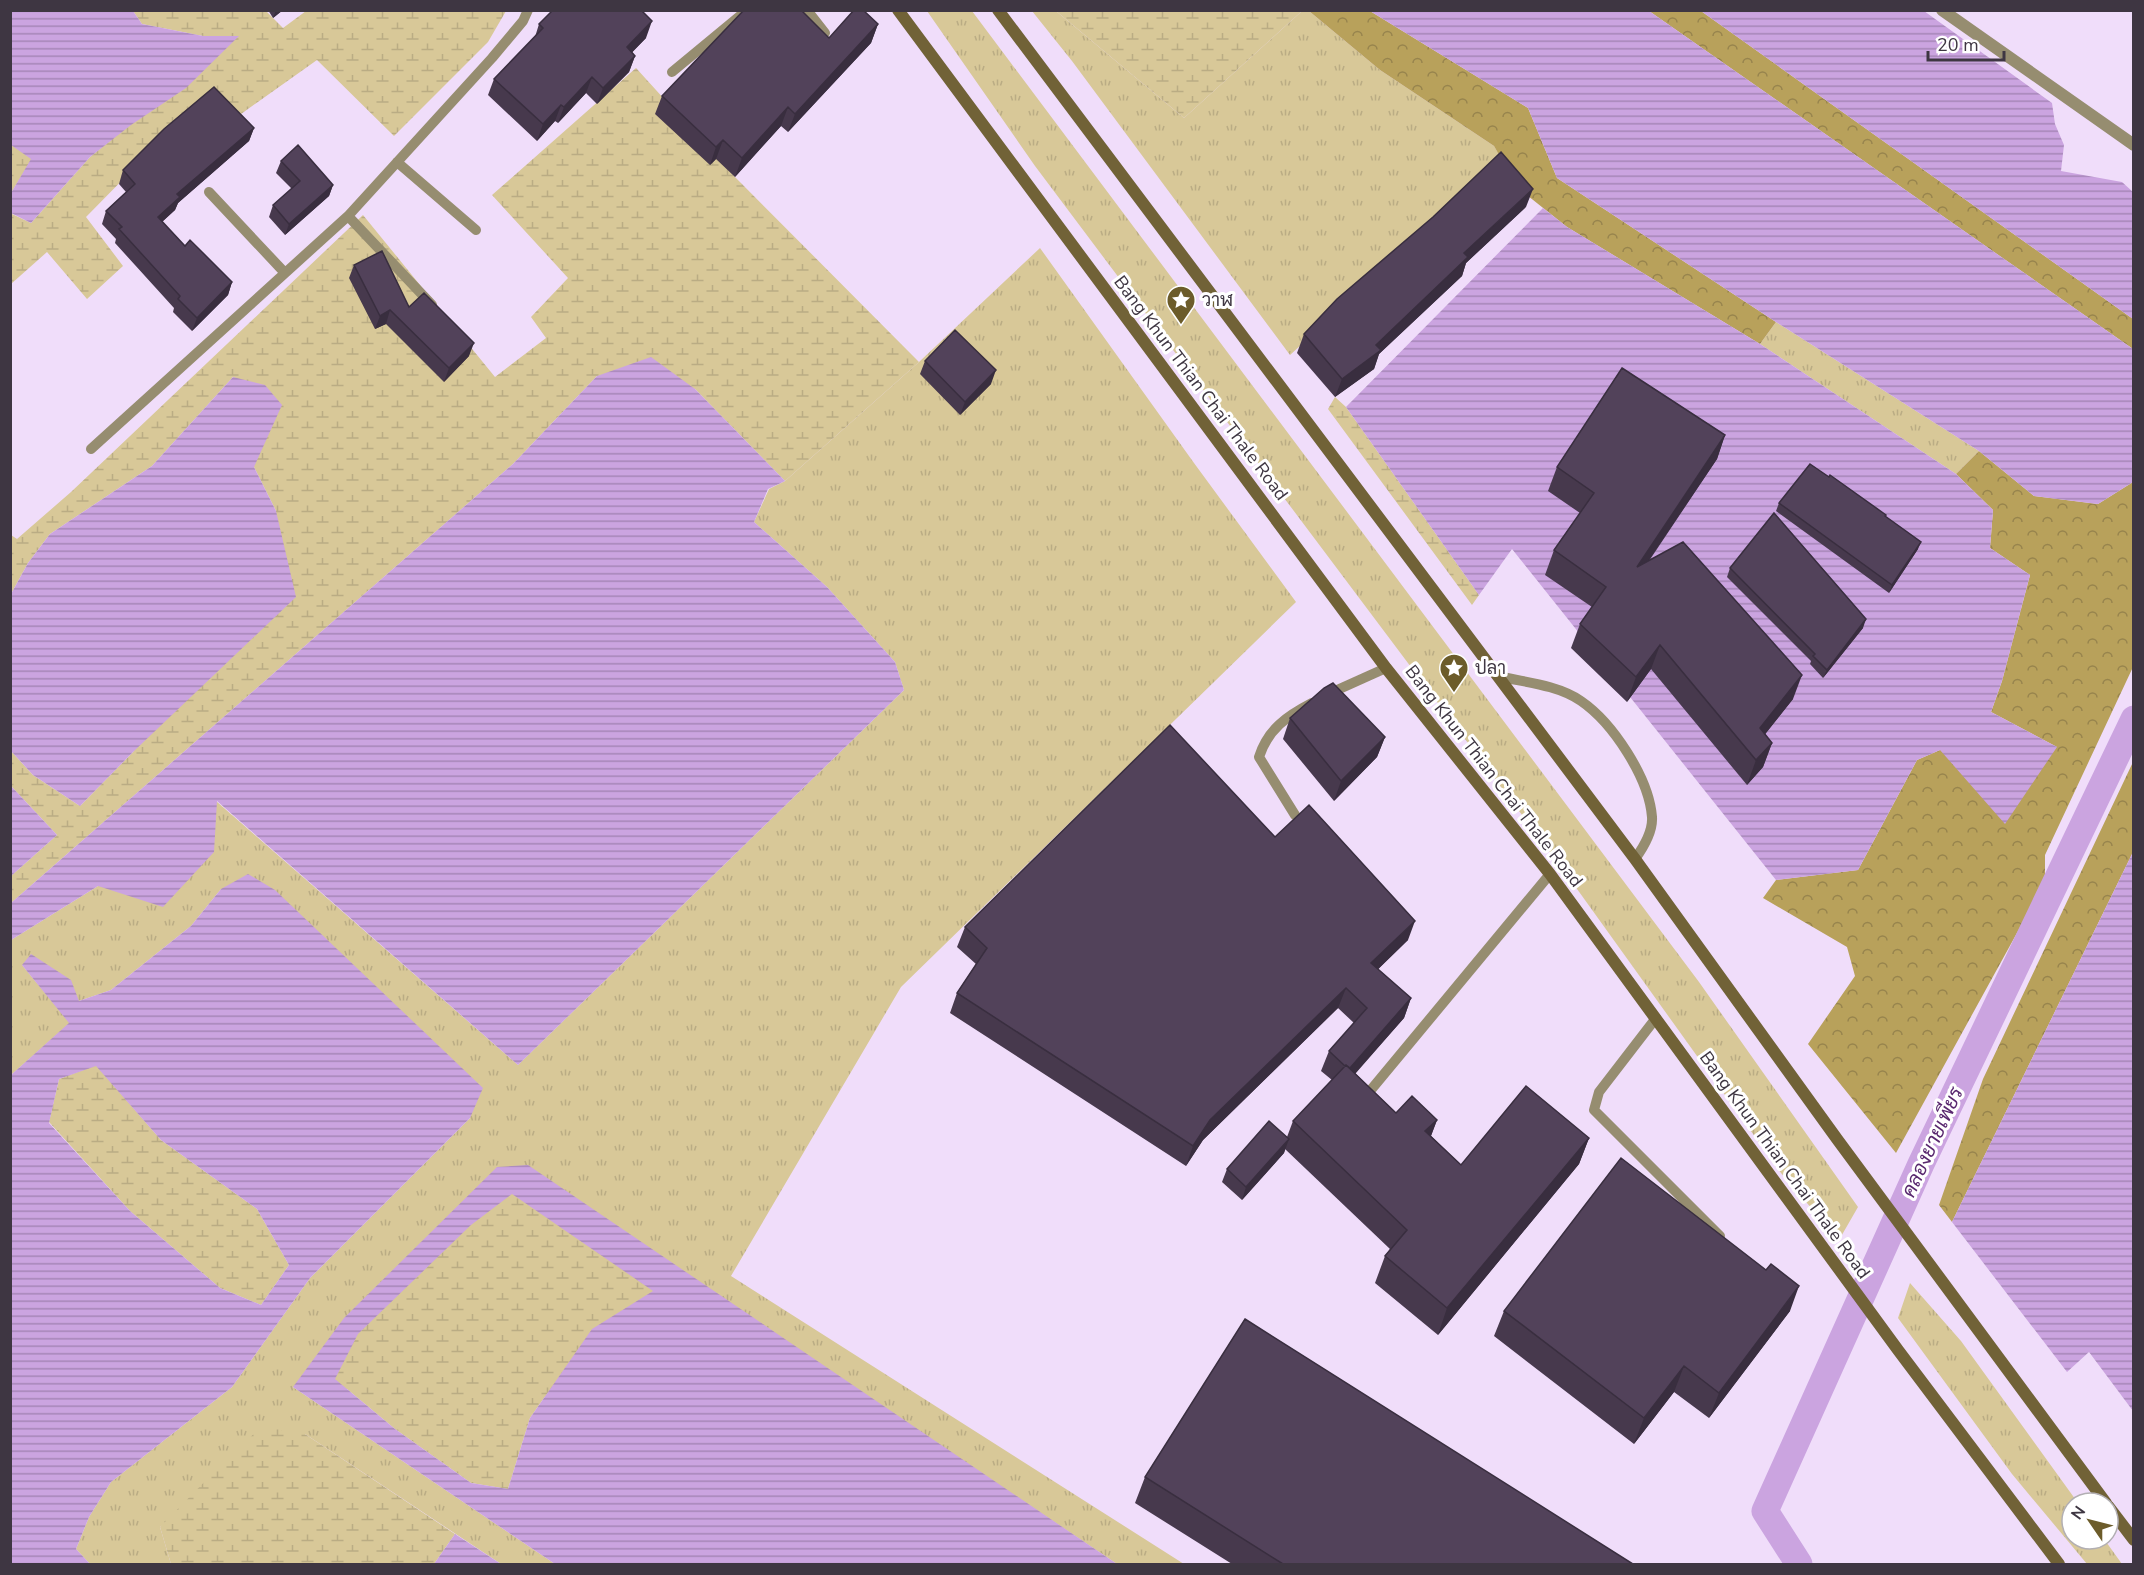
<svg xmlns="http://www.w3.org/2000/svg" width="2144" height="1575" font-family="'Nunito Sans',Sarabun,sans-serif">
  <defs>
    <pattern id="grass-tufts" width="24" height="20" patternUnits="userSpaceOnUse" patternTransform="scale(1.5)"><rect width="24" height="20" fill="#d8c898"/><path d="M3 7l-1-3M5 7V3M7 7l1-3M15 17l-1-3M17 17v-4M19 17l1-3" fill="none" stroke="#baac84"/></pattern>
    <pattern id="forest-crowns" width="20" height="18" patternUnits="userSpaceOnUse" patternTransform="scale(1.5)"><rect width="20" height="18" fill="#b8a15b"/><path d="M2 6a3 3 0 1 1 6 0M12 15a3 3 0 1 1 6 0" fill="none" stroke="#97844d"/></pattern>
    <pattern id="wetland-marsh" width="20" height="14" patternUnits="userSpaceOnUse" patternTransform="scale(1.5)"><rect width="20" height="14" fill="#d8c898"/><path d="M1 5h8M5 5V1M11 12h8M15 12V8" fill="none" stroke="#baac84"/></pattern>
    <pattern id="water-rules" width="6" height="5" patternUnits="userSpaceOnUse" patternTransform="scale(1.5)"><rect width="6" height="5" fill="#cba4e0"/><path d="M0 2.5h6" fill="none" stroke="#a686b7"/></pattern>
  </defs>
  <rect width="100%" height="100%" fill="#f0ddfa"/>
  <path fill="url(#grass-tufts)" d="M927,11h45l727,971 159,225 -19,33 -58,-67 -214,-298 -532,-709z
    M1032,11h24l128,107 118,-107h7l71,59 114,76 9,15 -213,194 -218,-294z
    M1040,248l154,215 102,139 -395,385 -170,289 453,288h-67l-230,-154 -594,-23 262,177h-54l-196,-130 -145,93 11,37h-81l-14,-15 13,-32 22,-35 121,-95 78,-109 160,-160 -249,-229 -30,37 -80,64 -32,11 -57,-36 48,58 -59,52v-135l87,-54 118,-85 302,264 386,-375 -9,-28 -68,-75 -73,-65 15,-33 16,-8 134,-119z
    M1776,322l203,129 -23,23 -196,-130z
    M1910,1283l51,58 117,162h-6v36h32l18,25h-35l-75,-90 -114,-156z"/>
  <path fill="url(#forest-crowns)" d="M1309,11h61l158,97 29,70 219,144 -16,22 -193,-117 -49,-39 -24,-42 -114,-76z
    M1649,11h52l432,308v30z
    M1979,451l55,45 64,8 35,-22v185l-88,188v27l-149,271 -88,-109 47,-68 -8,-29 -84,-49 13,-18 82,-10 59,-110 23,-10 117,-3 -66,-35 11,-31 28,-106 -40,-27 3,-38 -37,-36z
    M2133,762v90l-181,370 -13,-17 44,-126z"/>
  <path fill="url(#wetland-marsh)" d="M133,11h133l17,17 23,-17h200l-18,31 -94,94 -77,-76 -76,54 -30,-24 -125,127 37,49 -36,33 -40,-47 -36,32 -1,-71 21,10 59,-66 148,-121h-35l-61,-12z
    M1056,11h246l-118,107z
    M636,68l99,109 184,185 -134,119 -90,-92 -98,-13 -84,88 -502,439v-27l46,-41 -46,-49v-35l22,24 47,31 53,-54 143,-241 -22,-44 -21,-90 -81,89 -102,68 -22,29 -17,31v-59l6,4 54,-47 292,-277 132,162 51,-39 -15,-21 37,-39 -76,-83z
    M10,141l2,4 20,14 -21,34z
    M1335,397l11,10 133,188 -7,10 -144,-196z
    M96,1065l65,75 96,69 32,56 -28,40 -41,-17 -90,-77 -81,-89 10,-43z
    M512,1194l141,97 -61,38 -62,89 -22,71 -37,-6 -76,-54 -60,-50 23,-45 113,-109z
    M260,1428l45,6 150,100 -21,30h-263l-11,-37 63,-64z"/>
  <path fill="url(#water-rules)" fill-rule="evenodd" d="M11,10l122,1 9,13 61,12h36l-53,52 -55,37 -41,32 -59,66 -20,-10v-20l20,-34 -20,-14z
    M1370,11h279l484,338v133l-35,22 -64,-8 -55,-45 -203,-129 -219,-144 -29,-70z
    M1701,11h223l128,92 3,21 9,21 -3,26 61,11 11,10v127z
    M1543,208l24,19 193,117 196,130 37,36 -3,38 40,27 -28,106 -11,31 66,35 -52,77 -65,-74 -23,10 -59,110 -82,10 -264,-331 -33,46 -133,-188z
    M651,357l44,32 90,92 -17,8 -14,33 73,65 68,75 9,28 -386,375 -301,-264 -3,51 -51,55 -65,-21 -87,54v-37l502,-439 84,-88z
    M233,377l32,8 17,20 -28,62 22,44 20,86 -163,155 -53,54 -47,-31 -22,-24v-157l17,-31 22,-29 102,-68z
    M11,786l46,49 -46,41h-1z
    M2133,852v559l-44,-59 -22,20 -115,-150z
    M248,874l27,16 208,198 -13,30 -160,160 -78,109 -121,95 -22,35 -13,32 14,15h-79v-489l58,-52 -47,-58 9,-11 40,26 8,21 32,-11 80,-64 30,-37zM96,1066l65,74 96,69 32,56 -28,40 -41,-17 -90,-77 -81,-88 10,-44z
    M528,1165l589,399h-562l-262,-177 51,-69 153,-151zM512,1194l141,97 -61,38 -62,89 -22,71 -37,-6 -76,-54 -60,-50 23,-45 113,-109z
    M455,1534l46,30h-67z"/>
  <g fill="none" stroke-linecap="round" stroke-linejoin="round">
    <path stroke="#cba4e0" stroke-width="27" d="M1799,1564l-34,-53 156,-347 213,-445"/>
    <path stroke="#968d70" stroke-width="10" d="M807,10l18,23
      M672,72l75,-62
      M397,162l79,68
      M209,192l76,81
      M432,305l-84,-89 144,-158 31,-37 5,-11
      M91,449l257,-233
      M1497,676c27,6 61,9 84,25 32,22 68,77 71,116 1,15 -9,31 -17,42
      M1326,695l60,-27
      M1295,815l-36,-58c9,-28 28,-41 53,-54
      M1656,1018l-57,74 -5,18 126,126
      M1370,1091l180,-217"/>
    <path stroke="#968d70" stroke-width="12" d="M1942,10l192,135"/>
    <path stroke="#716237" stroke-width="12" d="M898,10l488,658 164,206 348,476 161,214
      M998,10l637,849 202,280 269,364
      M2108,1506l26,34"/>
  </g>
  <path fill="#47394d" d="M268,10h15l-10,8z
    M539,24l107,14 -14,14 3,4 -6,16 -32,32 -11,-11 -28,30 -3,-2 -18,20 -49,-46 6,-16 41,-42z
    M878,24l-7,19 -83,89 -7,-6 -46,51 -19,-18 -6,6 -55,-51 7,-18 167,-58z
    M254,128l-5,13 -71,62 -3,7 -13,12 23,24 47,36 -4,13 -36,36 -19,-19 1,-4 -59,-65 1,-4 -14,-15 4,-13 20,-19 -7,-8 4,-14z
    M281,161l52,24 -4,11 -44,39 -16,-18 4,-12 19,-16 -16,-16z
    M1526,207l-60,56 -4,13 -83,78 -5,15 -39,28 -38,-44 7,-19z
    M354,265l55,42 60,49 -25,26 -58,-58 -11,5 -26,-51z
    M925,361l66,23 -31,31 -40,-41z
    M1725,435l-8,24 -68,102 144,138 -28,35 7,9 -9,24 -16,18 -96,-116 -24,33 -56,-54 9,-24 12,-17 -47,-32 9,-25 26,-37 -32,-22 9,-24z
    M1779,503l106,13 33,33 -29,44 -113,-82z
    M1730,568l133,60 -40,50 -13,-14 1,-3 -84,-84z
    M1290,718l95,19 -8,20 -43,44 -51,-62z
    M1275,837l133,103 -30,29 33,29 -7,20 -49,55 41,40 41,7 -6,16 30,29 128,-27 -10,26 -141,171 -63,-52 10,-27 5,-7 -105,-100 -1,4 -42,47 -20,-18 5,-13 60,-32 6,-16 39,-41 -11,-9 8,-20 25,-28 -16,-15 -135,132 -17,26 -236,-153 7,-20 19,-29 -19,-17 8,-20z
    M1504,1311h286l-81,107 -35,-26 -40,52 -140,-108z
    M1145,1477l488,87h-401l-97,-61z"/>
  <path fill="#392e3f" d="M276,10h7l-10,8z
    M652,21l-6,17 -25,26 6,-17z
    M878,24l-7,19 -83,89 7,-18z
    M635,56l-6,16 -32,32 6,-16z
    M592,77l-6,16 -28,30 6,-16z
    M561,105l-6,16 -18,20 6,-17z
    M788,107l-7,19 -46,51 7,-19z
    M254,128l-5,13 -71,62 -3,7 -22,20 5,-13 19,-23z
    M723,140l-7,19 -6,6 6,-18z
    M333,185l-4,11 -44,39 4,-11z
    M1533,189l-7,18 -60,56 -4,13 -83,78 -5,15 -39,28 7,-18 122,-126z
    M232,282l-4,13 -36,36 5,-13z
    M390,310l-4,14 -11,5 5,-13z
    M474,343l-5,13 -25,26 5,-14z
    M996,370l-5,14 -31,31 5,-13z
    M1725,435l-8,24 -89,132 9,-24z
    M1921,542l-3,7 -29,44 3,-8z
    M1866,619l-3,9 -40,50 4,-8z
    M1660,645l-9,24 -24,33 9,-25z
    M1802,675l-9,24 -42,53 9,-24z
    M1385,737l-8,20 -43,44 7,-20z
    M1772,743l-9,24 -16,18 9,-25z
    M1415,921l-7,19 -44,43 7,-20z
    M1346,988l-8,20 -135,132 -17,26 7,-20 17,-26z
    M1411,998l-7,20 -62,71 7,-20z
    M1437,1120l-10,26 -2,-15z
    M1589,1138l-10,26 -141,171 9,-27z
    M1289,1139l-5,14 -42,47 4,-13z
    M1799,1286l-9,25 -81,107 10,-25z
    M1684,1366l-10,26 -40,52 10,-26z"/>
  <path fill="#52425a" stroke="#392e3f" stroke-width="1.5" d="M553,10h88l11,11 -25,26 8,9 -32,32 -11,-11 -28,30 -3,-2 -18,19 -49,-45 49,-51 -4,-4z
    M744,10h57l28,28 25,-28h9l15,14 -83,90 -7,-7 -46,51 -19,-18 -7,7 -54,-51z
    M214,87l40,41 -77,66 3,3 -22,20 27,29 5,-6 42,42 -35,36 -19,-19 2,-3 -61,-67 3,-2 -16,-16 29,-27 -12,-14 41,-41z
    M298,145l35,40 -44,39 -16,-19 27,-24 -19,-20z
    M1501,152l32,37 -69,64 4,4 -92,88 5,5 -39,29 -38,-45 33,-35 96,-82z
    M382,251l27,56 15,-14 50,50 -25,25 -59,-58 -10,6 -26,-51z
    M955,330l41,40 -31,32 -40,-41z
    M1622,368l103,67 -88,132 46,-25 119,133 -42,53 12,15 -16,17 -96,-115 -24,32 -56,-53 26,-37 -52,-37 40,-57 -37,-26z
    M1810,464l19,13 1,-2 56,40 -1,1 36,26 -29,43 -113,-82z
    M1774,513l92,106 -39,51 -14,-14 2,-2 -85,-86z
    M1333,683l52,54 -44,44 -51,-63 34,-30z
    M1170,725l105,112 34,-32 106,116 -44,42 40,35 -61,70 -4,-3 -1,1 -16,-15 38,-43 -21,-20 -136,132 -17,26 -236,-153 30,-45 -22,-21z
    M1346,1065l50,48 16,-17 25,24 -12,11 36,34 65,-79 63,52 -142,170 -62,-52 22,-26 -114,-109z
    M1269,1121l20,18 -43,48 -19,-18z
    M1621,1158l145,112 5,-6 28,22 -80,107 -35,-27 -40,52 -140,-107z
    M1245,1319l388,245h-350l-138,-87z"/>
  <defs>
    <g id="sight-pin" transform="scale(1.5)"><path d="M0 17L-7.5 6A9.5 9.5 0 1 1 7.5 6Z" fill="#6c5c2a" stroke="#fff"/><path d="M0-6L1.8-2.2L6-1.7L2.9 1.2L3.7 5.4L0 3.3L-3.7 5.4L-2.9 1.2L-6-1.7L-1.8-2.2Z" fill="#fff"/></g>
  </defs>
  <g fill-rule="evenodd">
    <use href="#sight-pin" x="1181" y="300"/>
    <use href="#sight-pin" x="1454" y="668"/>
  </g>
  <g text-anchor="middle" stroke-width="6" stroke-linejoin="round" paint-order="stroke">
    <g font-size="18" fill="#3e3642" stroke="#fff" text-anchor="start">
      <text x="1202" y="306">วาฬ</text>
      <text x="1475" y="674">ปลา</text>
    </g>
    <g font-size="18" fill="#3e3642" stroke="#fff">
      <text transform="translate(1201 388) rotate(53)" y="6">Bang Khun Thian Chai Thale Road</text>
      <text transform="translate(1494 776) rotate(52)" y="6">Bang Khun Thian Chai Thale Road</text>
      <text transform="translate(1785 1165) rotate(54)" y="6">Bang Khun Thian Chai Thale Road</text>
    </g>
    <g font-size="20" font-style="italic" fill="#59286f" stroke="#fff">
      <text transform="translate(1932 1142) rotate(-65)" y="7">คลองยายเพียร</text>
    </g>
  </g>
  <rect width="2144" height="1575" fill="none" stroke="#3e3642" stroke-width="24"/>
  <g transform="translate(2090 1521) rotate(305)"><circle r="28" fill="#ffffff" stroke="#b2afb3" stroke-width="1.5"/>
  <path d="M0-4.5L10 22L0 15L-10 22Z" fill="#6c5c2a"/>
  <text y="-9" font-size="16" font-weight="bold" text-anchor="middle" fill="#3e3642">N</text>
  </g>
  <path d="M1928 51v9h76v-9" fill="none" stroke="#3e3642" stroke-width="3"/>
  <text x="1937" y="51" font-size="18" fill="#3e3642" stroke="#ffffff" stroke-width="4.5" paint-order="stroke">20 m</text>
</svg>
